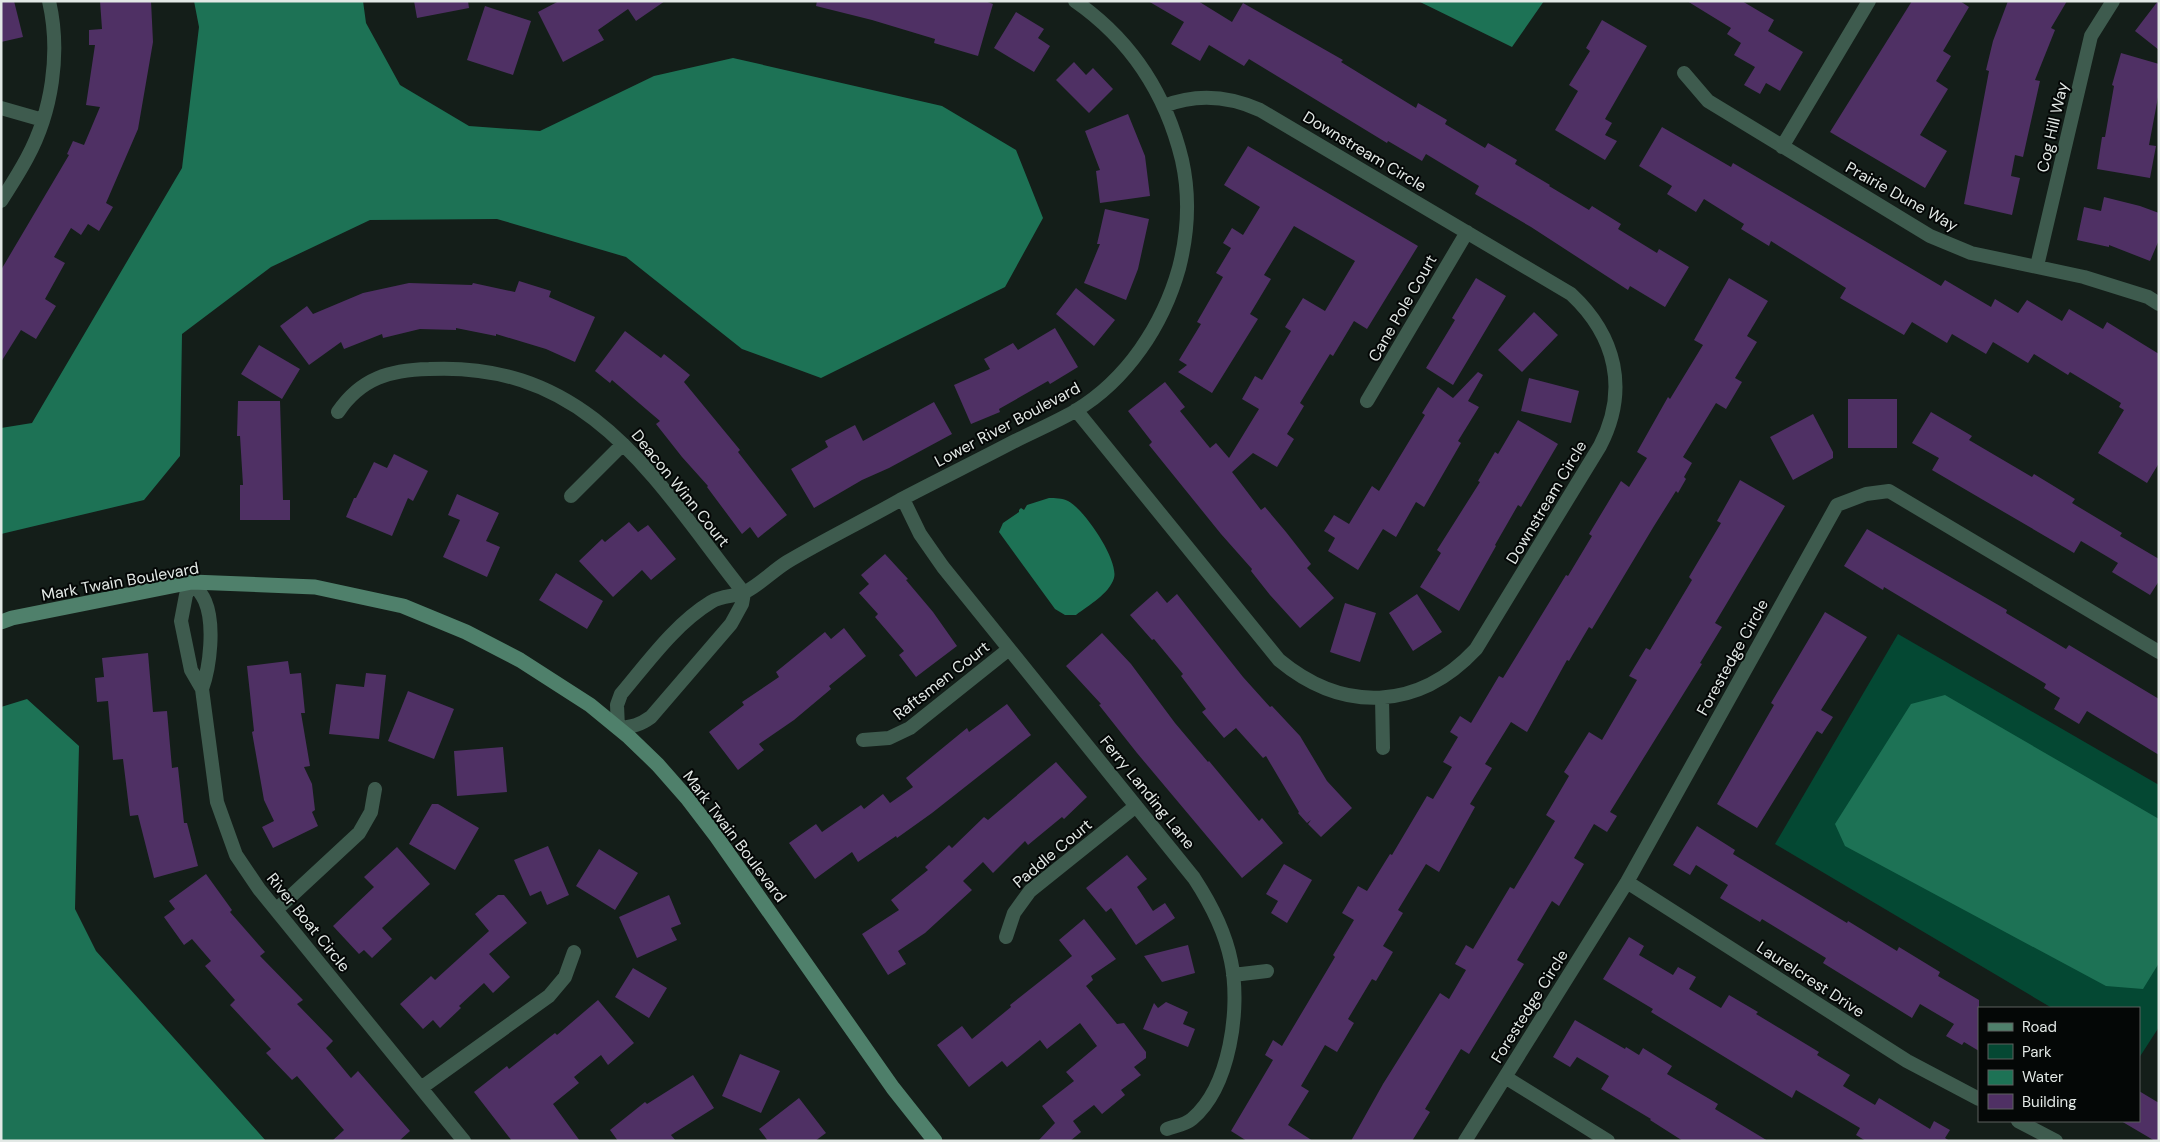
<svg xmlns="http://www.w3.org/2000/svg" width="2160" height="1142" font-family="'DM Sans',sans-serif">
  <rect width="100%" height="100%" fill="#141e19"/>
  <path fill="#044833" d="M1898,634l261,151v242l-20,31v-50h-87l-277,-164z"/>
  <path fill="#1d7255" d="M194,1h169l3,22 34,62 69,41 71,5 114,-55 79,-18 209,48 74,44 27,68 -38,69 -184,91 -79,-29 -116,-92 -129,-38 -127,1 -99,47 -89,67 -2,122 -36,44 -143,34v-106l31,-5 150,-255 17,-141z
    M1418,1h126l-32,46z
    M1049,498c6,0 13,0 19,3 16,8 51,59 46,77 -5,16 -25,27 -38,37h-11l-10,-6 -56,-77 4,-9 16,-11v-2l2,-2 3,2 3,-5z
    M1945,695l214,124v144l-16,26 -37,-3 -261,-140 -10,-22 76,-120z
    M27,699l52,47 -4,163 21,42 170,190h-265v-434z"/>
  <path fill="#4f3064" d="M1,1h13l9,36 -22,5z
    M100,1h51l2,41 -15,87 -32,74 7,4 -14,24 -11,-7 -7,11 -10,-7 -17,29 11,6 -20,36 11,7 -20,33 -15,-9 -20,32v-92l68,-115 -2,-1 6,-13 11,4 16,-38 -14,-2 9,-60h-6v-15l13,-1z
    M414,1h54l1,7 -52,10z
    M559,1h106l-29,20 -8,-12 -30,21 6,10 -41,22 -25,-50z
    M817,1h168l8,3 -15,52 -44,-13 1,-4 -63,-19 -56,-14z
    M1148,1h50l34,21 11,-19 100,57 -2,2 75,46 2,-5 29,17 -2,4 40,24 3,-5 29,17 -2,4 35,21 -1,1 40,24 3,-4 29,18 -3,5 39,24 2,-4 30,18 -24,40 -35,-21 -2,4 -97,-63 -56,-33 4,-8 -53,-32 -4,7 -34,-20 -1,2 -138,-84 -5,7 -35,-21 -9,16 -29,-17 13,-22z
    M1687,1h55l32,19 -6,11 35,21 -23,39 -14,-8 -6,11 -16,-9 11,-18 -21,-12 7,-12 -14,-9 4,-6z
    M1912,1h48l9,6 -26,44 8,5 -15,25 12,8 -28,46 27,16 -22,37 -95,-56z
    M2008,1h59l-16,27 4,2 -20,50 5,1 -17,76 -8,-2 -4,21 9,2 -8,37 -48,-11 25,-133 -3,-1 7,-29z
    M2158,1h1v49l-24,-19z
    M485,6l46,15 -18,54 -46,-15z
    M1016,12l28,17 -6,9 12,8 -16,26 -40,-24z
    M1602,20l45,26 -42,73 7,4 -7,12 12,6 -12,19 -50,-30 23,-39 -9,-6 21,-34 -4,-3z
    M2121,53l38,11v28l-10,53 7,1 -6,32 -53,-9 5,-32h3l9,-51 -2,-1z
    M1074,62l12,13 7,-7 20,21 -24,24 -33,-33z
    M1128,114l17,42 5,40 -50,7 -4,-32 4,-1 -15,-39z
    M1662,127l69,40 2,-4 208,123 4,-6 46,27 4,-8 23,14 9,-13 35,21 7,-12 34,20 4,-7 52,32v109l-12,20 -49,-30 26,-43 -5,-3 2,-4 -51,-31 -2,3 -34,-21 -6,9 -35,-21 -7,12 -34,-20 -5,9 -35,-21 -8,13 -64,-37 6,-10 -75,-47 -2,5 -28,-17 3,-5 -40,-25 -8,13 -29,-18 5,-8 -33,-20z
    M1248,146l170,100 -51,83 -13,-8 -21,35 -3,-2 -30,49 4,3 -17,28 7,5 -17,28 -24,-14 -21,19 29,38 4,-3 21,25 25,32 -4,4 27,30 -34,30 -30,-33 -19,-24 1,-2 -31,-35 -72,-89 3,-3 -24,-31 37,-29 20,25 -5,4 30,37 6,-5 13,15 30,-49 -17,-10 13,-23 7,4 29,-49 -6,-4 18,-29 22,13 30,-50 -61,-35 -30,49 7,4 -21,35 8,5 -46,74 -34,-21 9,-7 -8,-5 22,-36 -4,-2 26,-45 -7,-4 15,-25 -8,-5 9,-15 11,7 17,-28 -36,-22z
    M2104,197l36,9 19,7v27l-9,21 -41,-16v2l-32,-7 7,-33 17,4z
    M1105,209l44,10 -11,50 -12,31 -42,-17 16,-39h-3z
    M1476,278l30,18 -53,89 -27,-17 29,-48 -3,-2z
    M1729,278l39,23 -21,35 10,6 -22,36 7,4 -16,27 -10,-6 -33,54 9,6 -8,14 2,2 -8,14 -2,-2 -22,35 -62,103 -3,-2 -20,34 -2,-1 -40,72 -16,-10 -26,42 7,4 -22,36 5,3 -36,65 -13,-8 -28,46 5,3 -20,33 10,6 -17,29 -4,-2 -24,40 6,4 -17,29 -12,-7 -24,41 8,5 -21,34 25,16h-66l-16,-10 42,-71 -8,-5 8,-15 9,6 53,-89 -2,-2 21,-35 -12,-7 16,-27 9,5 23,-37 2,1 35,-59 6,3 19,-32 -9,-5 15,-25 -8,-5 10,-16 11,7 28,-47 4,2 63,-103 2,1 24,-40 -3,-2 32,-53 8,6 18,-29 -10,-6 31,-55 2,2 33,-54 -9,-5z
    M519,281l32,10 -2,6 46,20 -20,45 -29,-13 -50,-15v2l-40,-8v2l-36,-1 -37,9 -1,-4 -38,15 -3,-7 -32,23 -29,-39 27,-20 6,8 50,-21 46,-10 63,2 1,-2 42,9z
    M1076,288l39,32 -21,26 -38,-32z
    M1534,312l24,23 -36,37 -24,-22z
    M1055,328l23,39 -28,17 -2,-3 -49,28 1,3 -29,12 -17,-39 36,-16 -6,-10 29,-16 5,7z
    M625,331l36,27 3,-4 26,21 -6,7 56,68 -2,2 49,63 -29,23 -8,-11 -8,7 -35,-47 1,-1 -26,-29 -26,-33 4,-3 -48,-41 -2,3 -15,-12z
    M259,345l41,24 -18,30 -41,-25z
    M1478,372l5,3 -15,26 11,6 -21,34 3,2 -37,64 -8,-5 -20,35 -13,-8 -25,41 -30,-19 7,-13 -11,-7 10,-16 15,9 23,-38 7,5 46,-76 -3,-2 16,-26 15,11z
    M1529,378l50,13 -8,32 -50,-12z
    M1848,399h49v49h-49z
    M238,401h42l3,99h7v20h-50v-35h3l-3,-49h-3z
    M934,402l18,32 -63,34 -27,12 -48,28 -23,-39 37,-22 -3,-6 30,-16 8,16z
    M1931,412l41,24 -3,4 63,37 2,-3 41,25 -3,4 50,30 -2,3 39,23v22l-9,14 -38,-23 6,-9 -37,-22 -7,12 -142,-83 7,-12 -27,-15z
    M1813,414l20,38v6l-40,22 -23,-43z
    M1518,420l40,24 -37,63 -3,-2 -23,40 1,1 -37,65 -39,-24 21,-34 -4,-3 43,-68 -2,-1 17,-29 3,2z
    M394,454l34,17 -15,30 -5,-3 -16,38 -46,-19 8,-19h2l18,-36 13,6z
    M1740,480l45,26 -70,117 7,4 -22,36 2,1 -92,148 7,4 -10,16 -13,-8 -20,34 10,6 -25,42 -7,-5 -35,59 7,4 -55,90 -8,-5 -36,60 5,3 -18,29h-61l32,-57 57,-91 9,6 17,-29 -11,-6 11,-19 7,4 37,-62 4,2 41,-68 -9,-6 23,-39 -5,-4 25,-40 13,8 35,-60 -8,-4 17,-28 4,2 42,-70 -3,-3 32,-54 -4,-2z
    M457,494l42,19 -13,28 14,6 -13,30 -44,-20 17,-37 -12,-5z
    M629,522l9,10 10,-7 28,34 -25,21 -9,-10 -29,27 -34,-36 23,-22 3,3z
    M1867,529l140,81 -1,3 60,36 3,-4 90,54v56l-72,-44 -8,13 -25,-15 6,-11 -16,-10 2,-4 -162,-97 -1,3 -39,-24z
    M885,554l23,25 -2,1 27,32 24,34 -41,31 -17,-22 5,-4 -29,-34 3,-3 -19,-21 10,-9 -8,-9z
    M556,573l47,28 -16,28 -48,-29z
    M1157,591l10,12 10,-9 66,83 27,30 2,-1 28,30 27,45 25,27 -31,29 -13,-13 3,-4 -4,3 -9,-10 1,-1 -33,-56 -3,2 -27,-30 -12,10 -22,-26 4,-3 -25,-33 2,-2 -29,-35 -2,1 -22,-25z
    M1417,594l25,38 -29,19 -24,-38z
    M1345,603l31,10 -16,49 -30,-10z
    M1825,612l42,25 -46,73 12,7 -11,17 -5,-3 -60,97 -40,-24 57,-99 -3,-2z
    M844,628l22,28 -37,30 2,3 -37,31 -35,24 5,6 -26,20 -29,-38 35,-27 -2,-3 37,-25 -3,-5 49,-40 6,7z
    M1102,633l29,31 44,59 33,39 1,-1 50,60 3,-3 21,25 -41,35 -105,-125 -38,-48 2,-1 -35,-38z
    M148,653l5,59 14,-1 5,57 6,-1 6,56h3l11,43 -44,12 -16,-63 -8,1 -7,-57 -10,1 -5,-59 -11,1 -2,-24 9,-1 -2,-19z
    M288,661l2,13 11,-1 4,40h-4l9,53 -6,1 8,17 3,26 -3,2 6,14 -45,22 -11,-21 12,-6 -10,-21 -12,-68 2,-1 -7,-65z
    M366,673l20,2 -7,64 -50,-5 7,-50 28,3z
    M408,691l46,18 -20,50 -46,-18z
    M1007,704l24,31 -99,78 -35,25 -1,-2 -38,26 -6,-10 -37,27 -26,-36 27,-19 6,8 39,-27 3,4 19,-15 7,9 23,-16 -7,-9 61,-50 2,4z
    M503,747l4,45 -50,4 -3,-45z
    M1056,762l31,35 -23,22 -2,-2 -34,28 -3,-4 -32,32 -10,-11 -20,19 9,9 -47,43 -27,18 8,13 -18,11 -26,-41 37,-24 -8,-10 37,-30 -3,-3 24,-22 3,3 32,-31 4,3z
    M432,804h6l41,24 -24,42 -46,-26z
    M1697,826l38,24 -2,4 114,69 1,-2 49,30 2,-4 41,25 -2,4 41,24v51l-15,-9 -2,3 -16,-9 8,-12 -34,-20 -8,14 -89,-55 3,-5 -64,-39 -2,3 -40,-24 8,-13 -32,-20 -6,10 -17,-10z
    M548,846l21,49 -22,10 -6,-14 -11,5 -16,-36z
    M397,847l33,37 -48,44 10,11 -20,19 -8,-8 -5,4 -26,-28 41,-39 -10,-10z
    M599,849l39,24 -23,37 -39,-24z
    M1127,855l20,24 -10,8 16,24 12,-8 10,15 -39,27 -25,-37 -5,4 -20,-24z
    M1284,864l28,16 -25,43 -16,-10 7,-12 -12,-7z
    M206,874l26,36 -2,2 35,40 -5,4 43,44 -6,4 36,37 -7,7 25,30 7,-7 52,60 -11,10h-67l12,-11 -47,-54 -5,4 -26,-27 5,-4 -41,-44 5,-5 -30,-34 6,-5 -19,-22 -8,6 -20,-28 11,-8 -6,-8z
    M498,895h6l23,28 -38,31 21,23 -17,16 -9,-10 -25,23 2,2 -21,20 -7,-8 -10,9 -23,-25 31,-28 4,4 54,-49 -14,-17z
    M669,895l12,29 -10,4 6,12 -40,18 -18,-41z
    M1084,919l32,40 -25,17 2,4 -7,6 31,38 7,-1 22,29v6l-12,9 7,8 -20,15 4,5 -23,19 -8,-9 -21,16 8,11 -11,9h-32l17,-18 -13,-17 32,-25 -8,-9 31,-26 -17,-23 -33,26 -7,-9 -33,27 -5,-6 -33,26 -32,-42 25,-19 10,13 39,-32 -1,-2 62,-49 -13,-16z
    M1629,937l15,9 -5,9 34,20 5,-8 18,10 -7,12 32,19 8,-13 29,17 -2,2 63,38 -2,3 33,20 -7,11 32,19 4,-7 51,31 4,-8 16,9 -5,8 5,3h-84l-10,-6 4,-7 -64,-38 -4,8 -141,-86 2,-3 -50,-30z
    M1188,945l7,28 -33,9 -18,-26z
    M633,968l34,20 -18,30 -34,-21z
    M598,1000l36,43 -26,22 -7,-10 -27,22 5,6 -26,21 27,37h-68l-38,-49 33,-26 2,3 46,-36 2,2z
    M1166,1002l22,10 -5,12 12,5 -7,18 -45,-18 11,-26 4,5z
    M1575,1020l50,29 1,-2 13,8 4,-7 29,18 -5,8 51,30 -3,5 53,32h-85l-33,-21 1,-1 -50,-30 8,-13 -32,-19 -7,10 -17,-10z
    M740,1054l40,17 -19,42 -39,-17z
    M693,1075l21,33 -43,27 5,6h-58l-8,-11 35,-28 2,2z
    M2139,1091l20,12v38h-4l-34,-20h18z
    M799,1098l27,35 -11,8h-47l-9,-12z"/>
  <g fill="none" stroke-linecap="round" stroke-linejoin="round">
    <path stroke="#3e5b4e" stroke-width="14" d="M1684,73l24,28 222,135 41,17 113,24 64,20 11,7
      M1,108l42,12
      M1782,147l87,-146
      M1,201c9,-14 18,-28 26,-43 25,-46 34,-105 22,-157
      M2037,266l54,-230 22,-35
      M1367,401l100,-169
      M1076,410l203,250c64,53 139,51 197,-11l124,-203c29,-56 16,-110 -29,-152l-311,-184c-31,-14 -63,-17 -96,-4
      M338,412c23,-34 52,-42 91,-43 163,-8 227,113 315,224
      M571,496l52,-52
      M903,499l17,35 23,33 251,311c17,26 31,53 37,83 10,47 -1,126 -39,158 -7,6 -17,7 -25,10
      M744,593l-2,11 -11,20 -80,93c-11,8 -19,10 -33,11l-1,-23 4,-11c27,-32 54,-70 90,-92 12,-7 24,-5 34,-10 13,-6 29,-22 42,-30 37,-22 76,-41 113,-62 38,-20 77,-39 115,-59 20,-10 41,-19 60,-30 52,-31 88,-86 104,-143 9,-35 11,-72 3,-108 -16,-66 -51,-120 -107,-159
      M202,689c8,-22 13,-65 3,-88 -3,-7 -8,-13 -13,-19l-6,13 -5,26 10,49 11,19 15,113 19,53 23,34 205,252
      M1382,698l1,50
      M863,740l26,-2 21,-10 99,-79
      M1627,882l280,179 72,38
      M276,910l83,-77 12,-21 4,-23
      M1006,937l8,-24 16,-22 106,-85
      M1233,975l34,-4
      M1505,1077l103,64
      M421,1088l128,-92 16,-19 9,-25
      M2018,1121l38,20
      M1465,1141l162,-259 210,-377 29,-11 23,-3 270,161"/>
    <path stroke="#4f806b" stroke-width="15" d="M1,622l11,-4 180,-36 123,5 88,19 63,26 54,28 70,45 39,32 29,28 29,33 29,38 177,252 42,53"/>
  </g>
  <g text-anchor="middle" stroke-width="4" stroke-linejoin="round" paint-order="stroke">
    <g font-size="16" fill="#e2e8e5" stroke="#040706">
      <text transform="translate(2052 127) rotate(-77)" y="6">Cog Hill Way</text>
      <text transform="translate(1365 151) rotate(31)" y="6">Downstream Circle</text>
      <text transform="translate(1902 196) rotate(29)" y="6">Prairie Dune Way</text>
      <text transform="translate(1402 308) rotate(-60)" y="6">Cane Pole Court</text>
      <text transform="translate(1007 424) rotate(-28)" y="6">Lower River Boulevard</text>
      <text transform="translate(681 488) rotate(51)" y="6">Deacon Winn Court</text>
      <text transform="translate(1546 502) rotate(-59)" y="6">Downstream Circle</text>
      <text transform="translate(120 581) rotate(-10)" y="6">Mark Twain Boulevard</text>
      <text transform="translate(1732 657) rotate(-61)" y="6">Forestedge Circle</text>
      <text transform="translate(941 680) rotate(-38)" y="6">Raftsmen Court</text>
      <text transform="translate(1148 792) rotate(51)" y="6">Ferry Landing Lane</text>
      <text transform="translate(735 836) rotate(53)" y="6">Mark Twain Boulevard</text>
      <text transform="translate(1052 853) rotate(-40)" y="6">Paddle Court</text>
      <text transform="translate(309 922) rotate(51)" y="6">River Boat Circle</text>
      <text transform="translate(1811 979) rotate(33)" y="6">Laurelcrest Drive</text>
      <text transform="translate(1529 1006) rotate(-58)" y="6">Forestedge Circle</text>
    </g>
  </g>
  <rect width="2160" height="1142" fill="none" stroke="#e2e8e5" stroke-width="5"/>
  <rect x="1978" y="1007" width="162" height="115" fill="#040706" stroke="#5d615f"/>
  <rect x="1988" y="1023" width="25" height="8" fill="#4f806b" stroke="#5d615f"/>
  <text x="2022" y="1032" font-size="15" fill="#e2e8e5">Road</text>
  <rect x="1988" y="1044" width="25" height="15" fill="#044833" stroke="#5d615f"/>
  <text x="2022" y="1057" font-size="15" fill="#e2e8e5">Park</text>
  <rect x="1988" y="1070" width="25" height="15" fill="#1d7255" stroke="#5d615f"/>
  <text x="2022" y="1082" font-size="15" fill="#e2e8e5">Water</text>
  <rect x="1988" y="1094" width="25" height="15" fill="#4f3064" stroke="#5d615f"/>
  <text x="2022" y="1107" font-size="15" fill="#e2e8e5">Building</text>
</svg>
